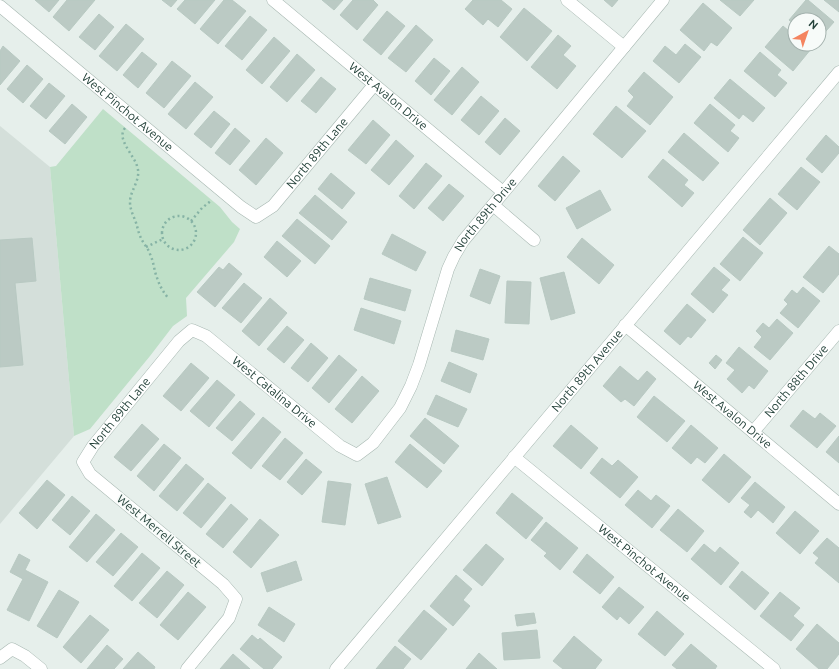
<svg xmlns="http://www.w3.org/2000/svg" width="839" height="669" font-family="Ubuntu,sans-serif">
  <rect width="100%" height="100%" fill="#e6efeb"/>
  <path fill="#d4dfda" d="M0,126l50,41 24,269 -74,88z"/>
  <path fill="#bfe0c8" d="M103,109l117,98 12,15 8,7 -6,13 -48,56 1,18 -14,10 -23,30 -60,73 -16,7 -24,-269 6,-1z"/>
  <path fill="#bbcac4" stroke="#b8c9c2" d="M35,0h24l-10,12z
    M67,0h28l-26,31 -16,-14z
    M162,0h15l-6,7z
    M185,0h30l-20,24 -18,-15z
    M224,0h8l14,11 -28,33 -18,-15z
    M322,0h21l-9,10z
    M353,0h20l5,5 -21,25 -17,-15z
    M473,0h28l11,9 -14,18 -10,-8 -5,6 -18,-16z
    M604,0h14l-6,7z
    M720,0h34l-14,16z
    M806,0h2l26,22 -15,17v-19h-24v5l-6,-5z
    M824,0h15v12z
    M703,3l29,25 -15,18 -6,-4 -7,9 -24,-21z
    M524,8l28,23 -25,30 -27,-24z
    M387,11l18,15 -24,29 -18,-15z
    M99,14l15,13 -19,23 -16,-13z
    M250,16l17,14 -25,30 -17,-14z
    M126,24l18,15 -27,32 -18,-15z
    M416,25l17,15 -27,32 -18,-14z
    M783,26l12,10v8h10l6,5 -18,22 -28,-24z
    M558,35l13,11 -8,9 13,11 -19,23 -26,-22z
    M274,37l16,14 -28,33 -16,-14z
    M685,44l16,13 -22,26 -26,-22 12,-15 11,9z
    M3,46l17,15 -20,24v-34z
    M142,52l15,12 -19,24 -15,-13z
    M760,52l21,18 -4,5 10,8 -12,14 -31,-26z
    M297,54l18,16 -28,32 -17,-15z
    M434,58l16,13 -19,24 -16,-14z
    M172,61l19,15 -27,32 -18,-15z
    M27,65l16,14 -20,24 -16,-14z
    M462,67l17,15 -27,33 -18,-15z
    M644,72l29,25 -23,28 -23,-19 7,-9 -6,-6z
    M321,77l15,12 -20,24 -15,-12z
    M730,79l35,29 -12,14 -10,-8 -4,5 -25,-21z
    M195,82l18,15 -27,32 -18,-15z
    M49,83l16,13 -19,23 -16,-13z
    M481,96l18,15 -20,24 -18,-15z
    M72,104l15,13 -22,27 -16,-13z
    M710,104l25,21 -5,6 9,7 -11,14 -34,-29z
    M616,106l30,25 -24,27 -29,-24z
    M214,111l16,13 -19,24 -17,-14z
    M505,118l15,13 -20,24 -15,-13z
    M373,120l17,15 -24,29 -18,-14z
    M235,128l15,13 -20,24 -15,-12z
    M684,133l35,30 -16,18 -35,-29z
    M826,135l13,12v6l-17,20 -16,-14z
    M266,138l17,15 -27,32 -17,-15z
    M396,140l18,16 -25,29 -18,-15z
    M563,156l17,15 -25,30 -17,-15z
    M663,159l25,21 -4,5 10,8 -12,14 -34,-30z
    M426,163l16,13 -28,33 -15,-13z
    M801,167l19,15 -23,28 -19,-16z
    M331,173l24,20 -13,16 -24,-20z
    M449,184l15,12 -21,25 -15,-13z
    M600,190l11,20 -34,19 -11,-21z
    M315,195l32,27 -15,18 -33,-27z
    M770,198l17,15 -27,32 -17,-15z
    M297,219l33,27 -15,18 -33,-28z
    M392,234l34,18 -10,19 -34,-17z
    M743,237l20,16 -23,28 -20,-17z
    M32,238l4,43 -21,2 8,82 -23,2v-127z
    M582,238l32,27 -15,19 -32,-27z
    M277,241l24,20 -14,16 -23,-20z
    M829,246l10,8v20l-16,19 -20,-16z
    M229,263l13,11 -27,33 -18,-15 22,-25 4,3z
    M714,267l16,13 -9,10 7,5 -15,18 -22,-19z
    M480,269l20,7 -10,28 -20,-8z
    M564,272l11,41 -24,7 -11,-42z
    M370,278l41,12 -6,21 -41,-12z
    M507,281l24,1 -2,42 -24,-1z
    M244,283l18,15 -21,25 -19,-15z
    M803,287l17,14 -22,27 -18,-15 8,-9 -4,-4 8,-10 5,4z
    M270,298l17,15 -28,33 -17,-15z
    M687,304l19,16 -15,18 -3,-2 -8,9 -16,-14z
    M361,308l40,13 -7,23 -40,-14z
    M777,319l16,14 -23,27 -16,-13 8,-10 -6,-6 7,-8 6,5z
    M287,326l17,14 -20,23 -17,-14z
    M456,330l33,9 -6,21 -32,-9z
    M311,343l17,15 -20,24 -17,-14z
    M739,347l29,24 -14,18 -5,-4 -7,8 -15,-14 8,-9 -9,-7z
    M339,355l18,15 -28,33 -17,-15z
    M716,355l6,5 -7,9 -6,-6z
    M449,362l28,12 -7,19 -29,-12z
    M191,363l18,15 -28,33 -18,-15z
    M620,366l18,15 9,-10 9,8 -22,27 -9,-7 -4,3 -18,-16z
    M362,376l17,15 -27,32 -17,-14z
    M217,380l18,15 -26,32 -19,-16z
    M436,395l31,14 -9,18 -31,-13z
    M654,396l31,25 -18,21 -30,-25z
    M240,401l15,13 -23,27 -16,-13z
    M803,410l12,9 5,-6 16,13 -19,22 -27,-22z
    M263,417l18,15 -30,37 -19,-16z
    M425,418l34,28 -15,18 -34,-28z
    M142,424l17,15 -28,32 -17,-14z
    M571,425l27,23 -17,21 -28,-23z
    M691,425l27,23 -13,15 -8,-6 -6,7 -19,-16z
    M839,436v27l-13,-11z
    M285,438l18,15 -23,27 -18,-14z
    M164,444l17,14 -27,33 -17,-15z
    M410,444l32,27 -15,17 -32,-26z
    M724,454l27,23 -22,26 -27,-23z
    M602,458l10,8 6,-6 20,17 -18,21 -30,-25z
    M306,459l16,13 -20,23 -15,-13z
    M186,464l18,15 -27,32 -18,-15z
    M387,477l14,40 -23,7 -13,-40z
    M47,480l18,15 -28,34 -18,-16z
    M328,481l23,3 -6,41 -23,-3z
    M755,482l30,25 -12,16 -15,-13 -7,8 -7,-6 6,-7 -9,-7z
    M208,483l18,15 -25,30 -18,-15z
    M638,490l13,11 5,-6 14,11 -18,22 -27,-23z
    M512,493l31,25 -17,21 -30,-26z
    M72,496l18,15 -20,24 -18,-15z
    M231,504l17,15 -25,29 -17,-14z
    M678,509l26,22 -17,21 -27,-22z
    M795,511l24,20 -19,23 -24,-21z
    M96,514l19,16 -28,32 -18,-15z
    M260,519l19,16 -28,33 -18,-16z
    M546,522l32,26 -18,22 -16,-14 3,-3 -16,-13z
    M121,533l17,14 -25,29 -17,-14z
    M827,538l12,10v35l-24,-20 4,-5 -6,-5z
    M486,544l18,15 -22,27 -19,-16z
    M704,544l11,9 5,-6 19,16 -18,22 -30,-26z
    M142,553l18,15 -28,33 -18,-15z
    M19,554l11,6 -5,10 23,12 -19,39 -22,-11 16,-31 -13,-7z
    M587,554l27,23 -14,17 -27,-22z
    M296,561l6,19 -35,12 -6,-19z
    M167,571l17,14 -27,33 -18,-15z
    M742,571l27,22 -14,17 -26,-23z
    M456,575l16,14 -9,11 7,6 -17,20 -23,-20z
    M619,587l25,20 -15,17 -9,-8 -3,4 -15,-13z
    M59,590l20,12 -22,36 -20,-12z
    M188,592l18,15 -28,33 -18,-15z
    M780,592l20,16 -7,8 11,9 -13,16 -31,-25z
    M269,607l26,17 -11,18 -26,-17z
    M424,610l23,19 -26,31 -23,-19z
    M657,611l27,23 -19,22 -27,-22z
    M534,613l2,10 -19,3 -2,-11z
    M90,615l19,15 -28,33 -18,-16z
    M817,624l22,19v11l-12,15h-8l-23,-20z
    M537,630l3,28 -36,2 -2,-27z
    M252,635l6,5 2,-2 22,19 -10,12h-8l-24,-20z
    M574,636l28,24 -7,9h-32l-10,-8z
    M691,644l26,22 -2,3h-38l-5,-4z
    M107,645l16,14 -9,10h-27z
    M395,646l16,13 -8,10h-27z
    M138,652l17,15 -1,2h-31z
    M479,653l18,16h-31z
    M233,654l17,15h-30z"/>
  <g fill="none" stroke-linecap="round" stroke-linejoin="round">
    <g stroke="#a8b8b2" stroke-width="13">
      <g id="minor">
        <path id="s1" d="M273,0l230,192"/>
        <path d="M567,0l57,47"/>
        <path id="s2" d="M0,6l241,201 15,10 17,-11 101,-121"/>
        <path d="M493,205l41,35"/>
        <path id="s3" d="M625,325l214,179"/>
        <path id="s4" d="M753,432l86,-101"/>
        <path id="s5" d="M514,457l260,212"/>
        <path d="M0,658l12,-9 13,7 16,13"/>
        <path id="s6" d="M187,669l42,-51 7,-19 -13,-15 -133,-110 -7,-12 10,-16 86,-105 13,-11 14,6 134,110 17,9 16,-12 27,-35 11,-22 8,-21 29,-96 6,-13 9,-15 200,-241"/>
        <path id="s7" d="M336,669l503,-597"/>
      </g>
    </g>
    <path stroke="#86b3a5" stroke-width="2.5" stroke-dasharray="2 3" stroke-linecap="butt" d="M125,128c-9,11 9,27 12,38 5,13 -7,24 -7,36 0,9 5,16 7,24 1,4 2,8 4,12 2,5 7,10 9,16 4,8 4,18 8,26 2,7 6,13 11,19
      M162 233a17 17 0 1 1 34 0a17 17 0 1 1-34 0Z
      M191,221l11,-13 10,-8
      M146,247l17,-8"/>
    <use href="#minor" stroke="#fff" stroke-width="12"/>
  </g>
  <g text-anchor="middle" stroke-width="3" stroke-linejoin="round" paint-order="stroke">
    <g font-size="12" fill="#24423a" stroke="#f7fbf9">
      <text dy="4" stroke="none"><textPath href="#s1" startOffset="150">West Avalon Drive</textPath></text>
      <text dy="4" stroke="none"><textPath href="#s2" startOffset="166">West Pinchot Avenue</textPath></text>
      <text dy="4" stroke="none"><textPath href="#s2" startOffset="421">North 89th Lane</textPath></text>
      <text dy="4" stroke="none"><textPath href="#s6" startOffset="950">North 89th Drive</textPath></text>
      <text dy="4" stroke="none"><textPath href="#s7" startOffset="390">North 89th Avenue</textPath></text>
      <text dy="4" stroke="none"><textPath href="#s4" startOffset="67">North 88th Drive</textPath></text>
      <text dy="4" stroke="none"><textPath href="#s6" startOffset="568">West Catalina Drive</textPath></text>
      <text dy="4" stroke="none"><textPath href="#s6" startOffset="354">North 89th Lane</textPath></text>
      <text dy="4" stroke="none"><textPath href="#s3" startOffset="140">West Avalon Drive</textPath></text>
      <text transform="translate(159 531) rotate(40)" y="4">West Merrell Street</text>
      <text dy="4" stroke="none"><textPath href="#s5" startOffset="168">West Pinchot Avenue</textPath></text>
    </g>
  </g>
  <g transform="translate(807 32) rotate(40)"><circle r="19" fill="#f7fbf9" stroke="#a3b1ad"/>
  <path d="M0-3L7 15L0 10L-7 15Z" fill="#f4845f"/>
  <text y="-6" font-size="11" font-weight="bold" text-anchor="middle" fill="#24423a">N</text>
  </g>
</svg>
